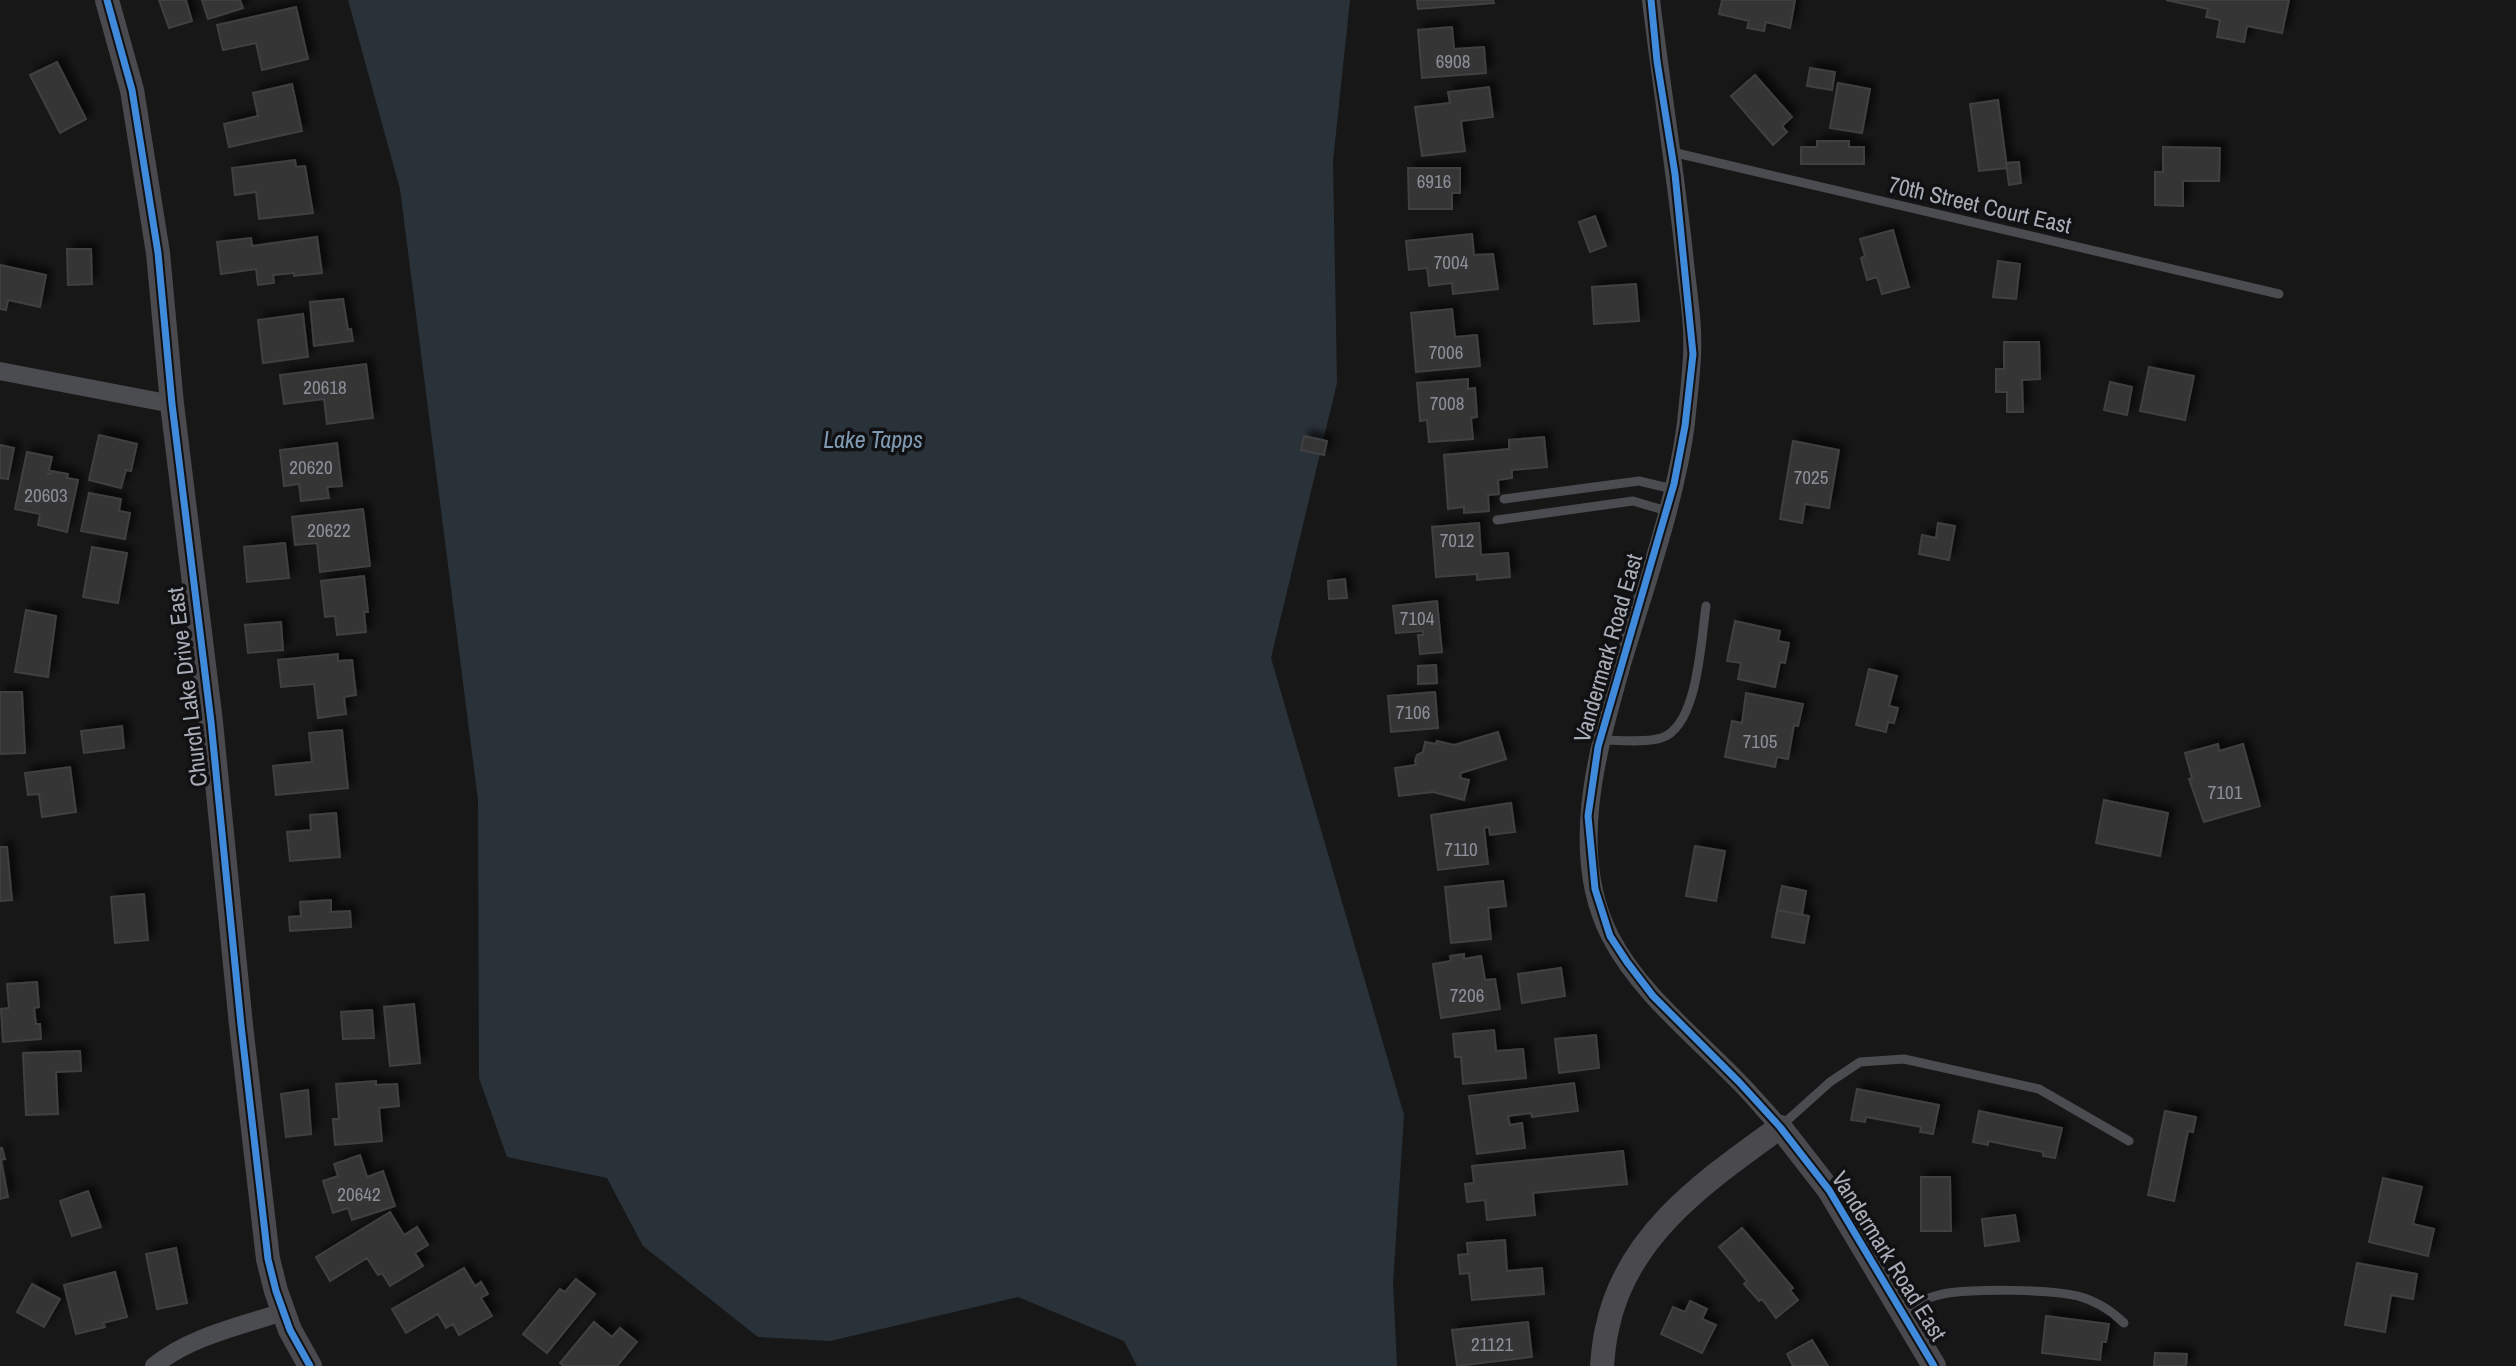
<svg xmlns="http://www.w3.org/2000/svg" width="2516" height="1366" font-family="'Archivo Narrow',sans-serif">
  <defs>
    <filter id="shadow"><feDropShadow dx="6" dy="-6" stdDeviation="3.5" flood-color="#0009"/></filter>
  </defs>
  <rect width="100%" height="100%" fill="#171717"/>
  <path fill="#2a3239" d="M348,0h1002l-17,161 4,222 -66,275 133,457 -11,168 4,83h-260l-13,-25 -106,-44 -188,44 -72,-4 -115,-91 -36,-68 -100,-21 -28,-79 -1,-278 -78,-611z"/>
  <path fill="#353536" stroke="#3f4043" stroke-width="2" filter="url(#shadow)" d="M159,0h27l6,21 -23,7z
    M202,0h38l3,8 -35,11z
    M1417,0h76l1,3 -76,6z
    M1722,0h73l-5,28 -24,-6 -2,9 -17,-3 2,-7 -30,-7z
    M2166,0h123l-7,33 -35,-7 -3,16 -27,-5 3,-17 -14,-3 2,-8z
    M296,7l12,52 -46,11 -6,-27 -33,7 -6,-25z
    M1452,27l2,22 30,-2 2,26 -64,5 -4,-48z
    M57,62l29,57 -26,14 -30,-58z
    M1810,68l25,4 -3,18 -25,-4z
    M1755,75l37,42 -10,9 5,6 -14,13 -42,-49z
    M1838,83l32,6 -8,44 -32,-5z
    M292,84l10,47 -73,16 -5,-23 34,-8 -5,-23z
    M1489,87l4,30 -32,4 4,30 -43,5 -7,-49 35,-4 -2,-11z
    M1998,100l9,68 -28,3 -9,-67z
    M1817,141h32v6h15v17h-63v-17h16z
    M2163,147l57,1 -1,33h-36v25l-28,-1v-33h8z
    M295,160l1,7 9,-1 8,47 -54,6 -3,-27 -21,3 -3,-27z
    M2019,162l2,21 -12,2 -3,-22z
    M1408,168h52v25h-8v16h-43z
    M1595,216l11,30 -16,6 -11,-30z
    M1893,230l16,57 -27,7 -5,-17 -10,3 -6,-22 4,-2 -5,-17z
    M1472,234l2,21 19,-1 5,35 -45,5 -1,-11 -23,3 -2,-18 -18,2 -3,-29z
    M317,237l5,36 -28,3v-3l-21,2 1,8 -16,2 -2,-16 -35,5 -4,-32 34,-4 1,8z
    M67,249h24l1,35 -24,1z
    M1998,261l22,3 -4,35 -23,-2z
    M0,265l46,10 -6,32 -32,-7 -2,10 -6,-1z
    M1636,284l3,37 -45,3 -2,-37z
    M343,299l5,31 3,-1 2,12 -39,5 -4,-44z
    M1452,309l3,28 22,-2 3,31 -64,6 -5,-59z
    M303,314l5,43 -45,6 -5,-43z
    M2004,342h35l1,37 -18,1 1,32h-16v-20h-11v-23h8z
    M366,364l7,54 -46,6 -3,-25 -40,5 -4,-29z
    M2149,367l45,9 -9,44 -45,-9z
    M1468,379v10l7,-1 2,29 -6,1 2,21 -44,3 -2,-22 -7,1 -3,-38z
    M2110,382l22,5 -5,28 -23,-5z
    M99,435l38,9 -6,27 -5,-1 -5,18 -32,-8z
    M1304,436l23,5 -3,14 -23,-5z
    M1544,437l3,30 -35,3v8l-14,2 1,14 -11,1 1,16 -25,2v-6l-16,2 -4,-54 65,-6v-9z
    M1793,441l46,9 -10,58 -24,-4 -3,19 -22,-4z
    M337,443l5,43 -15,1 2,11 -28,3 -2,-17 -15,2 -4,-36z
    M0,445l14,3 -6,31 -8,-1z
    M27,452l25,5 -4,17h3v-3l17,3 -1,4 11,2 -11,52 -29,-7 2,-11 -25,-5z
    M89,493l32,6 -2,12 11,2 -5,26 -44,-8z
    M363,509l7,57 -50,6 -3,-29 -22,2 -3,-28z
    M1479,523l2,32 27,-2 2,24 -33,3v-6l-41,3 -4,-50z
    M1938,523l17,3 -6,34 -30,-6 3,-19 14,3z
    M285,543l4,35 -42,4 -3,-35z
    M92,547l35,6 -9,50 -35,-6z
    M364,576l4,36h-4l2,20 -29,3 -2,-19 -10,1 -4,-36z
    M1345,579l2,19 -18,1 -1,-18z
    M1437,601l5,51 -22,2 -2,-19h5v-4l-27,2 -3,-27z
    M26,610l30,6 -8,61 -33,-5z
    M1735,621l45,10 -2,10 11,2 -4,20 -5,-1 -5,25 -37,-8 3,-16 -14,-2z
    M281,622l2,28 -35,3 -3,-28z
    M338,654v7l14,-1 4,35 -12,2 2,17 -28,4 -4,-34 -33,3 -3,-27z
    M1436,665l1,18 -19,1v-18z
    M1869,669l28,7 -8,30 9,2 -4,15 -6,-1 -2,10 -30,-7z
    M0,692h22l3,61 -25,1z
    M1435,692l3,36 -47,4 -3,-36z
    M1746,693l57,11 -5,22 -4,-1 -6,34 -11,-2 -2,10 -50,-10 7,-36 10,2z
    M122,726l2,22 -40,5 -3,-22z
    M342,730l6,58 -72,7 -3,-29 39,-4 -3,-29z
    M1498,732l8,27 -45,14 -1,5 9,2 -5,20 -31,-8 -34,4 -4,-28 21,-3 -1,-4 2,-6 6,-3 2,-10 11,2 1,-3 17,4z
    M2218,744l1,7 24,-7 17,62 -56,16 -15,-43 3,-1 -7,-25z
    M70,767l6,45 -34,5 -3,-23 -11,1 -3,-22z
    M2104,800l64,13 -8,43 -64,-13z
    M1511,803l4,29 -25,3 -1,-8 -5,1 4,36 -50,6 -7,-55z
    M336,813l4,44 -50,4 -3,-29 24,-2 -1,-15z
    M1695,846l30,5 -9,50 -30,-5z
    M0,847h7l5,53 -12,1z
    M1503,881l3,25 -18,2 3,31 -40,4 -6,-56z
    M1782,886l24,5 -4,24 -25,-5z
    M144,894l4,46 -33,3 -4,-46z
    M331,900v12l19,-1 1,16 -61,4 -1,-14 12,-1 -1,-14z
    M1777,910l32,6 -5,27 -32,-6z
    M1464,954v5l17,-3 4,24 10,-1 5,30 -59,9 -8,-54 18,-3 -1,-5z
    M1561,968l4,28 -43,7 -4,-29z
    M37,982l2,25 -5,1 2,16h4l1,15 -38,3 -2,-33 8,-1 -2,-24z
    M414,1004l6,59 -30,3 -6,-59z
    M372,1010l2,28 -31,1 -2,-27z
    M1494,1030l2,21 27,-2 3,29 -63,6 -2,-27h-6l-2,-23z
    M1596,1035l3,33 -40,5 -4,-34z
    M80,1051l1,20 -25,1 2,42 -32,1 -3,-62z
    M376,1081v4l21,-1 2,22 -20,2 3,33 -47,4 -2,-26h6l-3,-35z
    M1574,1083l4,28 -46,6 -1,-4 -23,3 2,9 12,-2 3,25 -48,6 -8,-58z
    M1857,1089l82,16 -6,29 -13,-2 1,-5 -55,-10 -1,5 -14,-2z
    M308,1090l3,44 -25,3 -5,-43z
    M1979,1111l83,17 -7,30 -12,-2v-4l-55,-11v4l-15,-3z
    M2165,1111l31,6 -3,15 -5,-1 -14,70 -26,-6z
    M0,1148h2l3,11 -4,1 7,37 -8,2z
    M1623,1151l4,33 -94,9 2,22 -48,5 -2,-20 -18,2 -2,-18 9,-1 -2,-17z
    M360,1155l7,22 16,-6 12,35 -43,14 -4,-12 -15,5 -10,-32 15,-5 -4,-12z
    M1921,1177h29l1,54h-30z
    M2383,1178l39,9 -9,37 21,5 -6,27 -59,-14z
    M88,1191l13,36 -29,9 -12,-35z
    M390,1212l14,23 13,-8 11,18 -13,8 8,13 -33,20 -8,-13 -4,2 -11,-17 -37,23 -14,-24z
    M2015,1215l4,26 -34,5 -3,-27z
    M1742,1228l51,60 -3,2 8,10 -22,18 -14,-19 -3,2 -15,-17 3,-3 -28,-34z
    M1505,1240l2,31 35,-3 2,26 -72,6 -3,-27 -9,1 -2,-19 10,-1 -1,-11z
    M176,1248l11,55 -30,6 -11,-55z
    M2357,1263l60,11 -4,25 -22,-4 -6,37 -40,-7z
    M464,1268l11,18 6,-4 7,12 -7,4 11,18 -33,19 -6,-11 -7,4 -8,-14 -32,19 -14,-24z
    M115,1272l12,45 -24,6 2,4 -29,7 -12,-49z
    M576,1279l19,15 -48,59 -24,-19 37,-45 5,3z
    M32,1284l28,15 -16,28 -27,-15z
    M1690,1301l17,8 -5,10 14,6 -14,28 -41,-19 12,-27 12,5z
    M2046,1316l63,8 -3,18h-4l-2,18 -58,-7z
    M594,1322l18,15 8,-9 17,14 -20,24h-53l-4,-3z
    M1528,1322l4,35 -75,9 -5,-36z
    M1812,1340l16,26h-35l-6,-12z
    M2155,1353l32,1 -1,12h-32z"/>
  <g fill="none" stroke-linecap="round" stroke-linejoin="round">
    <path stroke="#4b4c50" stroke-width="9" d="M1672,152l607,142
      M1504,499l135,-18 34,8
      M1497,520l136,-19 34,10
      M1602,740c17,0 44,3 59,-2 37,-11 40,-98 45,-132
      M1781,1126l49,-44 30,-20 44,-3 135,30 90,52
      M1902,1307c15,-4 31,-12 46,-14 30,-4 101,-4 130,3 18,5 33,14 46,27"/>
    <path stroke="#4b4c50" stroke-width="18" d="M1651,0c10,84 24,169 33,253 3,34 10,69 8,103 -1,22 -4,45 -6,67 -10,78 -41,164 -64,241 -24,85 -55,188 -12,272 30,58 85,100 129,146 14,14 27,30 41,45
      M0,371l172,33
      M154,1366c35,-29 86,-40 129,-54"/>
    <path stroke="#4a4a4e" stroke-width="24" d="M107,0l25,90 26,163 14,151 39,318 30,303 27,234 8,32 14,39 20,36
      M1602,1366c1,-12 2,-25 5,-37 19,-95 100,-149 173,-202l49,63 105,176"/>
    <g stroke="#111113" stroke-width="11">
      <path id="cycleway" d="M107,0l25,90 26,163 14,151 39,318 30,303 27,234 8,32 14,39 20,36
        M1651,0l6,61 18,113 18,180 -8,72 -11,58 -76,263 -10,69 7,73 15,47 17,26 26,34 86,86 41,45 49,63 105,176"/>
    </g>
    <use href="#cycleway" stroke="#408adc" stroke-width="7"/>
  </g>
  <g text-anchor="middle" stroke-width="7" stroke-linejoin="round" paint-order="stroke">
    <g font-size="19" fill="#8b8f98">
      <text x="1453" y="68">6908</text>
      <text x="1434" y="188">6916</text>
      <text x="1451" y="269">7004</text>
      <text x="1446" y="359">7006</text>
      <text x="325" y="394">20618</text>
      <text x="1447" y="410">7008</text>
      <text x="311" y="474">20620</text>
      <text x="1811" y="484">7025</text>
      <text x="46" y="502">20603</text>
      <text x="329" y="537">20622</text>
      <text x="1457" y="547">7012</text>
      <text x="1417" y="625">7104</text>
      <text x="1413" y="719">7106</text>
      <text x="1760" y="748">7105</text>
      <text x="2225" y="799">7101</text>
      <text x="1461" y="856">7110</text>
      <text x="1467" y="1002">7206</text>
      <text x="359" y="1201">20642</text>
      <text x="1492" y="1351">21121</text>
    </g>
    <g font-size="23" fill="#a8adb8" stroke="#111113">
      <text transform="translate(1980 205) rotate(13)" y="8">70th Street Court East</text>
      <text transform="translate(1608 648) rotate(-74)" y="8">Vandermark Road East</text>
      <text transform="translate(187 687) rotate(-97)" y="8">Church Lake Drive East</text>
      <text transform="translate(1889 1256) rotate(58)" y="8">Vandermark Road East</text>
    </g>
    <g font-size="24" font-style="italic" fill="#7f9bb3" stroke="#111113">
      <text x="873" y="448">Lake Tapps</text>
    </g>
  </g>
</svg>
